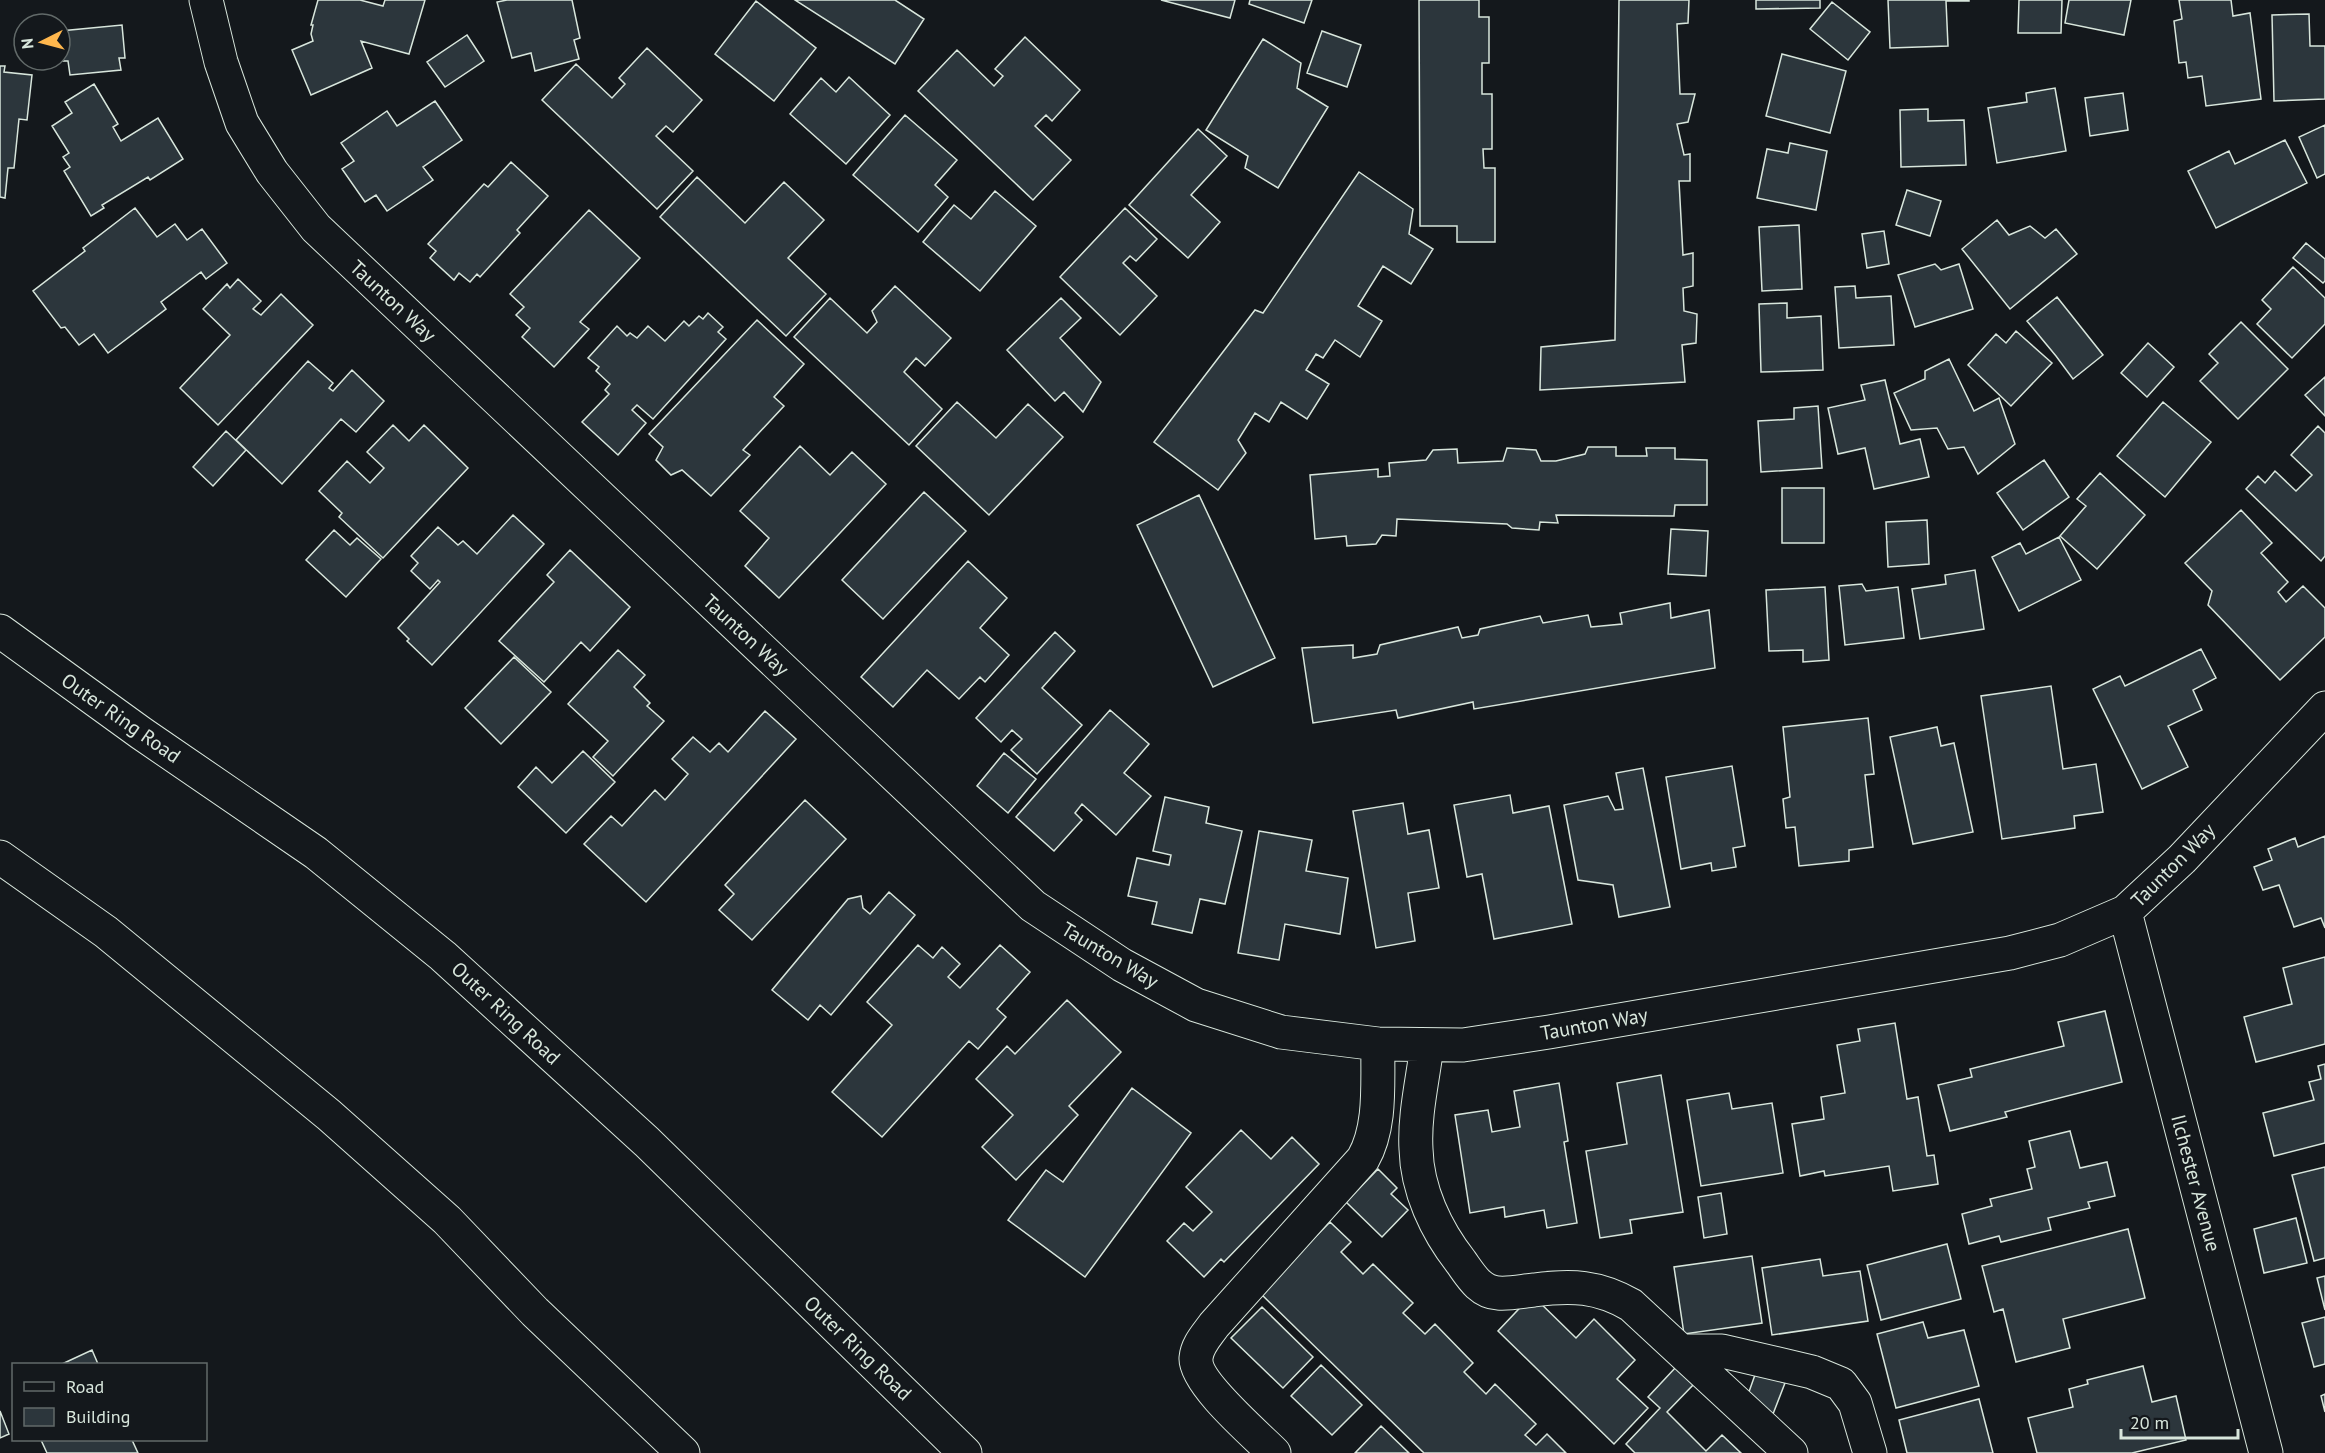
<svg xmlns="http://www.w3.org/2000/svg" width="2325" height="1453" font-family="'PT Sans',sans-serif">
  <rect width="100%" height="100%" fill="#14181c"/>
  <path fill="#2c363c" stroke="#d8e6dc" stroke-width="1.5" d="M318,0h42l23,6 2,-6h40l-16,54 -48,-13 11,27 -61,27 -19,-45 21,-9 -2,-7 2,-9h-2z
    M507,0h65l8,38 -6,2 5,19 -44,12 -4,-18 -19,5 -15,-56z
    M795,0h100l29,19 -29,45z
    M1161,0h74l-5,18z
    M1250,0h62l-8,23 -55,-19z
    M1419,0h60v17h10v46h-7v31h10v55h-9l1,19h11v74h-38v-16h-37z
    M1619,0h70l-1,23 -11,1 3,70h15l-7,28 -11,2 7,31 6,-1v27h-11l4,74 10,-2v33l-10,2 1,23 13,3 -1,29 -14,2 3,37 -145,8 1,-43 74,-7z
    M1756,0h64v8l-64,1z
    M1888,0h81v1h-23l2,45 -58,2z
    M2019,0h43l-1,33h-43z
    M2069,0h62l-7,35 -59,-12z
    M2179,0h52l2,16 17,-3 11,86 -55,7 -4,-30 -14,2 -2,-16 -7,1 -5,-42 8,-2z
    M756,1l60,47 -42,53 -59,-47z
    M1832,2l38,30 -22,28 -38,-31z
    M2309,14l1,32h15v53l-51,2 -2,-86z
    M122,25l3,33h-6l2,12 -51,5 -2,-14h-6l-2,-30z
    M1322,31l39,14 -14,42 -40,-14z
    M467,35l17,26 -39,26 -18,-25z
    M1025,37l55,53 -28,31 -6,-6 -11,11 36,34 -38,40 -115,-109 39,-41 37,36 9,-10 -8,-7z
    M1263,39l38,24 -4,25 31,19 -50,81 -33,-20 3,-12 -42,-26z
    M647,48l55,52 -29,32 -7,-6 -10,10 37,35 -36,38 -115,-109 34,-36 36,34 13,-14 -6,-6z
    M1782,54l64,17 -16,62 -64,-17z
    M0,66h5l-1,6 28,3 -5,45 -8,-1 -5,49h-6l-3,30 -5,-1z
    M849,77l41,38 -44,49 -56,-50 31,-36 15,14z
    M94,84l24,40 -5,3 8,14 37,-23 25,41 -33,21 -2,-3 -46,28 2,3 -13,8 -27,-45 6,-4 -7,-10 6,-4 -17,-27 20,-13 -7,-11z
    M2055,88l11,63 -69,12 -9,-55 39,-6 -1,-9z
    M2123,93l5,37 -38,6 -5,-38z
    M435,101l27,39 -39,27 10,13 -46,31 -11,-16 -11,7 -23,-33 12,-8 -13,-18 46,-32 10,15z
    M1928,109v12l36,-1 2,45 -65,2 -1,-57z
    M905,115l52,45 -22,25 13,12 -30,35 -65,-57z
    M2325,125v49l-8,4 -18,-41z
    M1198,129l29,27 -36,39 29,27 -32,36 -59,-53z
    M2285,140l22,43 -91,45 -28,-57 41,-20 6,13z
    M1790,143l37,8 -11,59 -59,-12 10,-49 21,4z
    M511,162l37,34 -31,34 3,3 -40,44 -3,-3 -7,8 -11,-9 -5,7 -24,-22 6,-7 -8,-7 56,-60 4,3z
    M1359,172l54,37 -4,25 24,15 -22,35 -28,-18 -25,40 24,15 -22,36 -25,-17 -12,18 -7,-4 -10,16 23,14 -22,35 -26,-17 -12,20 -14,-9 -17,27 8,13 -28,37 -64,-48 101,-132 8,3z
    M697,177l48,46 39,-41 40,38 -36,38 38,36 -40,42 -126,-119z
    M1907,190l34,11 -11,35 -34,-11z
    M995,191l41,35 -56,65 -57,-49 31,-37 17,14z
    M135,208l22,29 18,-13 12,16 15,-11 25,34 -21,16 -5,-7 -40,30 5,7 -58,44 -14,-19 -15,11 -14,-18 -4,1 -28,-37 52,-40 -2,-3z
    M1125,208l32,31 -21,22 -6,-5 -7,7 34,33 -37,39 -60,-58z
    M589,210l51,48 -60,64 9,7 -35,38 -32,-30 8,-9 -14,-13 8,-8 -14,-13z
    M1997,220l12,15 21,-9 15,12 11,-9 21,25 -67,55 -48,-60z
    M1799,225l3,64 -40,2 -3,-64z
    M1884,231l5,33 -22,4 -5,-34z
    M2306,243l19,16v22l-2,2 -30,-25z
    M1935,264l6,6 18,-6 14,45 -58,18 -17,-52z
    M2293,267l32,31v26l-33,34 -35,-34 14,-15 -9,-9z
    M238,279l23,22 -8,8 8,6 20,-21 32,31 -95,100 -38,-37 50,-53 -27,-26 24,-25 3,4z
    M895,286l56,52 -26,28 -9,-8 -12,14 38,37 -33,36 -115,-108 36,-39 37,35 10,-11 -5,-11z
    M1855,286l1,12 35,-2 3,49 -55,3 -4,-61z
    M2057,297l46,58 -30,24 -17,-23 -29,-35z
    M1061,298l20,20 -21,20 41,44 -18,30 -19,-20 -9,9 -48,-51z
    M1787,303v15l34,-2 2,54 -62,2 -2,-68z
    M708,313l15,14 -5,5 8,7 -73,80 -16,-14 -5,5 14,13 -28,32 -36,-33 27,-28 -4,-4 5,-6 -14,-13 3,-4 -11,-9 29,-32 10,10 3,-3 7,5 11,-12 17,15 19,-20 5,5 10,-10 4,3z
    M757,320l47,44 -30,33 10,9 -41,44 7,5 -39,41 -29,-26 -11,5 -15,-15 7,-13 -14,-13z
    M2241,322l47,47 -50,50 -38,-38 18,-18 -9,-9z
    M2016,331l36,32 -41,43 -43,-41 28,-31 10,9z
    M2148,343l26,24 -27,30 -26,-24z
    M1949,359l25,52 25,-13 16,46 -37,30 -14,-27 -16,2 -11,-21 -26,2 -17,-37 31,-14v-8z
    M308,361l25,22 -4,5 4,3 19,-21 32,31 -28,31 -15,-13 -59,65 -46,-44z
    M2325,377v39l-20,-21z
    M1885,380l15,64 20,-5 9,38 -55,12 -9,-41 -27,6 -10,-46 37,-8 -4,-15z
    M957,402l39,36 32,-34 35,33 -74,78 -73,-69z
    M2163,402l48,40 -46,55 -48,-41z
    M1818,406l4,62 -61,4 -3,-51 36,-2v-11z
    M393,425l16,16 15,-16 44,43 -85,90 -44,-41 3,-4 -23,-22 28,-30 23,22 14,-15 -17,-16z
    M2318,426l7,7v123l-4,5 -75,-72 12,-13 7,7 10,-12 21,20 16,-16 -21,-20z
    M226,431l20,19 -33,36 -20,-19z
    M800,446l30,29 22,-23 34,32 -107,114 -34,-32 24,-28 -29,-27z
    M1588,447h28v9h31l-1,-8h29v11l32,1v45h-32l-1,11 -118,-1 2,8 -18,-1 -1,8 -27,-2 -5,-4 -110,-5 -1,17 -14,-1 -6,9 -29,2 -1,-10 -31,3 -5,-64 68,-6v8l12,-1 -1,-13 37,-3 7,-10 24,-1 1,14 45,-2 4,-13 29,2 5,11h15l29,-7z
    M2044,460l25,37 -46,33 -26,-37z
    M2100,473l45,42 -48,54 -37,-33 26,-30 -9,-7z
    M1782,488h42v55h-42z
    M924,492l42,39 -83,88 -41,-39z
    M1199,495l76,163 -62,29 -76,-162z
    M2241,510l31,33 -11,10 27,29 -10,10 8,10 17,-16 22,22v29l-45,43 -72,-75 4,-14 -27,-28z
    M513,515l31,29 -112,121 -25,-24 2,-2 -11,-11 42,-46 -2,-2 -8,9 -19,-18 7,-8 -7,-7 27,-29 20,18 5,-4 14,13z
    M1927,520l2,44 -41,3 -2,-45z
    M1671,529l37,2 -2,45 -38,-2z
    M334,530l16,15 7,-7 24,21 -35,38 -40,-37z
    M2059,537l22,43 -62,31 -27,-54 28,-14 6,11z
    M570,550l60,57 -40,44 -9,-9 -37,40 -45,-41 55,-59 -7,-7z
    M968,561l39,37 -27,30 29,27 -24,27 -5,-5 -21,22 -32,-29 -34,37 -32,-30z
    M1975,570l9,59 -64,10 -8,-50 34,-5 -1,-9z
    M1862,584l4,7 32,-4 6,51 -59,7 -6,-59z
    M1825,587l4,73 -26,2v-12l-34,1 -3,-61z
    M1670,603l1,15 38,-8 6,58 -241,41 -1,-7 -75,16 -2,-8 -83,13 -11,-75 51,-3v13l24,-4 3,-9 78,-18 4,11 16,-3 2,-6 60,-13 3,7 45,-8 3,12 31,-3 -2,-11z
    M1055,632l20,19 -33,37 40,37 -45,49 -26,-24 11,-11 -10,-9 -11,12 -25,-24z
    M2201,649l15,29 -23,12 9,20 -34,16 20,41 -46,22 -49,-100 27,-13 5,10z
    M618,650l27,25 -11,12 16,16 -3,3 17,15 -51,55 -20,-19 15,-16 -40,-37z
    M514,657l37,35 -50,52 -36,-36z
    M2051,686l12,83 33,-5 7,48 -29,4 1,12 -73,11 -21,-143z
    M1110,710l39,34 -25,29 27,23 -35,39 -34,-31 -7,9 7,7 -28,31 -38,-34z
    M765,711l31,28 -150,163 -62,-58 27,-28 11,10 33,-36 10,10 23,-26 -16,-15 21,-22 17,15 9,-9 9,9z
    M1868,718l6,56 -9,1 8,72 -24,3v11l-50,5 -4,-39 -9,1 -3,-29 7,-2 -7,-70z
    M1937,727l4,19 13,-3 19,89 -60,12 -23,-107z
    M583,751l32,31 -49,51 -48,-46 18,-20 16,16z
    M1004,753l32,26 -28,34 -31,-27z
    M1732,766l13,80 -12,2 3,19 -24,4 -1,-8 -30,6 -15,-92z
    M1643,768l27,139 -51,10 -6,-32 -35,-5 -14,-75 44,-9 7,14 8,-1 -7,-36z
    M1510,795l3,18 36,-7 23,118 -78,15 -12,-65 -15,3 -13,-72z
    M1165,797l44,10 -3,16 36,8 -17,73 -25,-5 -8,34 -40,-9 5,-22 -29,-6 9,-38 32,7 2,-10 -18,-4z
    M805,800l41,39 -94,101 -33,-30 15,-16 -9,-9z
    M1403,803l5,31 21,-4 10,58 -31,5 7,48 -39,7 -23,-137z
    M1259,831l53,9 -6,31 42,7 -8,56 -55,-10 -6,36 -41,-7z
    M2325,836v92l-4,-10 -27,9 -15,-42 -16,5 -9,-23 18,-7 -4,-11 27,-11 3,9z
    M889,892l26,23 -84,100 -11,-10 -12,15 -36,-30 76,-91 13,-3 2,12 7,6z
    M918,945l15,13 9,-11 18,17 -12,13 12,11 40,-43 30,27 -33,37 9,8 -28,32 -9,-8 -87,96 -50,-45 60,-67 -25,-23z
    M2325,957v87l-69,18 -12,-45 48,-13 -9,-36z
    M1067,1000l54,52 -52,54 9,9 -62,65 -34,-33 31,-32 -37,-36 31,-33 8,8z
    M2105,1011l17,71 -117,30 2,5 -57,14 -12,-46 34,-8 -2,-8 94,-23 -6,-24z
    M1895,1023l12,76 11,-2 9,59 7,-1 4,29 -45,7 -4,-25 -64,10 -1,-5 -24,5 -8,-52 32,-5 -3,-22 24,-4 -8,-48 23,-4 -2,-12z
    M2325,1064v79l-51,13 -11,-43 51,-13 -5,-18 12,-3 -3,-13z
    M1661,1075l22,137 -53,8 2,13 -32,5 -14,-87 41,-7 -10,-61z
    M1559,1083l9,58 -4,1 13,81 -30,5 -3,-18 -39,7 -1,-10 -34,6 -15,-98 33,-5 4,22 28,-5 -6,-36z
    M1132,1088l59,45 -106,144 -77,-57 38,-50 17,12z
    M1729,1093l3,16 40,-6 11,70 -82,13 -14,-86z
    M1241,1130l30,29 21,-22 27,27 -95,98 -3,-3 -17,18 -37,-36 17,-18 9,8 19,-19 -26,-25z
    M2070,1131l10,37 27,-6 8,34 -27,6 2,6 -42,10 3,12 -50,12 -2,-6 -30,8 -7,-30 30,-8 -2,-7 42,-10 -5,-20 8,-2 -6,-26z
    M2325,1167v91l-11,3 -22,-86z
    M1378,1169l19,19 -6,6 17,16 -26,27 -36,-35z
    M1721,1193l6,41 -23,4 -6,-41z
    M2296,1218l11,45 -43,10 -10,-44z
    M1330,1222l21,20 -10,10 22,22 10,-10 40,39 -10,10 22,21 10,-10 38,39 -9,9 22,22 9,-10 41,40 -11,11 11,10 11,-11 19,19h-142l-164,-160z
    M2128,1229l17,69 -82,21 7,29 -54,14 -13,-53 -9,3 -12,-46z
    M1947,1244l14,55 -80,21 -14,-55z
    M1752,1256l10,67 -78,11 -10,-67z
    M1820,1259l3,17 37,-5 8,50 -96,14 -10,-67z
    M2325,1276v34l-8,-32z
    M1532,1295l44,43 18,-19 41,41 -18,19 31,29 -34,36 -116,-113z
    M1262,1307l51,50 -30,31 -52,-50z
    M2325,1317v47l-11,3 -12,-44z
    M1923,1322l5,16 36,-8 15,56 -83,22 -19,-74z
    M92,1350l6,14h-36z
    M1321,1365l41,40 -30,30 -41,-39z
    M2143,1366l9,36 24,-6 10,44 -54,13h-95l-9,-35 45,-11 -4,-18 19,-5 -1,-4z
    M1676,1367l18,17 -27,28 39,39 16,-16 19,18h-106l-9,-9 34,-36 -12,-11z
    M1756,1372l29,11 -12,31 -28,-11z
    M2325,1394v18l-4,-16z
    M1979,1399l14,54h-86l-8,-33z
    M0,1411l9,23 -9,4z
    M1381,1426l28,27h-54z
    M41,1440h91l6,13h-91z"/>
  <g fill="none" stroke-linecap="round" stroke-linejoin="round">
    <g stroke="#d8e6dc" stroke-width="35">
      <path id="street" d="M206,0l15,62 21,61 30,49 44,56 717,678 89,59 74,40 85,27 97,12 85,1 86,-13 461,-79 50,-13 65,-28 57,-53 143,-151
        M2125,912l141,541
        M1427,1045c-4,34 -13,70 -11,104 1,41 20,81 45,113 10,14 19,30 37,31 12,1 25,-2 36,-3 38,-5 64,-4 97,15l160,148
        M1681,1351h41l90,21 29,12 14,19 15,50
        M1274,1453c-18,-18 -80,-71 -78,-95 1,-13 11,-23 18,-33l149,-166c19,-33 14,-78 15,-115"/>
    </g>
    <g stroke="#d8e6dc" stroke-width="35">
      <path id="highway" d="M0,631l141,102 175,120 127,103 204,186 318,311
        M0,857l106,75 223,183 118,105 88,92 148,141"/>
    </g>
    <use href="#street" stroke="#14181c" stroke-width="33"/>
    <use href="#highway" stroke="#14181c" stroke-width="33"/>
  </g>
  <g text-anchor="middle" stroke-width="4.5" stroke-linejoin="round" paint-order="stroke">
    <g font-size="20" fill="#d8e6dc" stroke="#14181c">
      <text transform="translate(393 301) rotate(43)" y="7">Taunton Way</text>
      <text transform="translate(746 635) rotate(43)" y="7">Taunton Way</text>
      <text transform="translate(121 718) rotate(35)" y="7">Outer Ring Road</text>
      <text transform="translate(2173 865) rotate(-45)" y="7">Taunton Way</text>
      <text transform="translate(1110 955) rotate(31)" y="7">Taunton Way</text>
      <text transform="translate(506 1013) rotate(43)" y="7">Outer Ring Road</text>
      <text transform="translate(1594 1024) rotate(-10)" y="7">Taunton Way</text>
      <text transform="translate(2196 1183) rotate(75)" y="7">Ilchester Avenue</text>
      <text transform="translate(858 1348) rotate(44)" y="7">Outer Ring Road</text>
    </g>
  </g>
  <rect x="12" y="1363" width="195" height="78" fill="#14181c" stroke="#626a69" stroke-width="1.5"/>
  <rect x="24" y="1382" width="30" height="9" fill="#14181c" stroke="#626a69" stroke-width="1.5"/>
  <text x="66" y="1393" font-size="18" fill="#d8e6dc">Road</text>
  <rect x="24" y="1408" width="30" height="18" fill="#2c363c" stroke="#626a69" stroke-width="1.5"/>
  <text x="66" y="1423" font-size="18" fill="#d8e6dc">Building</text>
  <g transform="translate(42 42) rotate(264)"><circle r="28" fill="#14181c" stroke="#626a69" stroke-width="1.5"/>
  <path d="M0-4.5L10 22L0 15L-10 22Z" fill="#ffb74d"/>
  <text y="-9" font-size="16" font-weight="bold" text-anchor="middle" fill="#d8e6dc">N</text>
  </g>
  <path d="M2121 1429v9h117v-9" fill="none" stroke="#d8e6dc" stroke-width="3"/>
  <text x="2130" y="1429" font-size="18" fill="#d8e6dc" stroke="#14181c" stroke-width="4.5" paint-order="stroke">20 m</text>
</svg>
